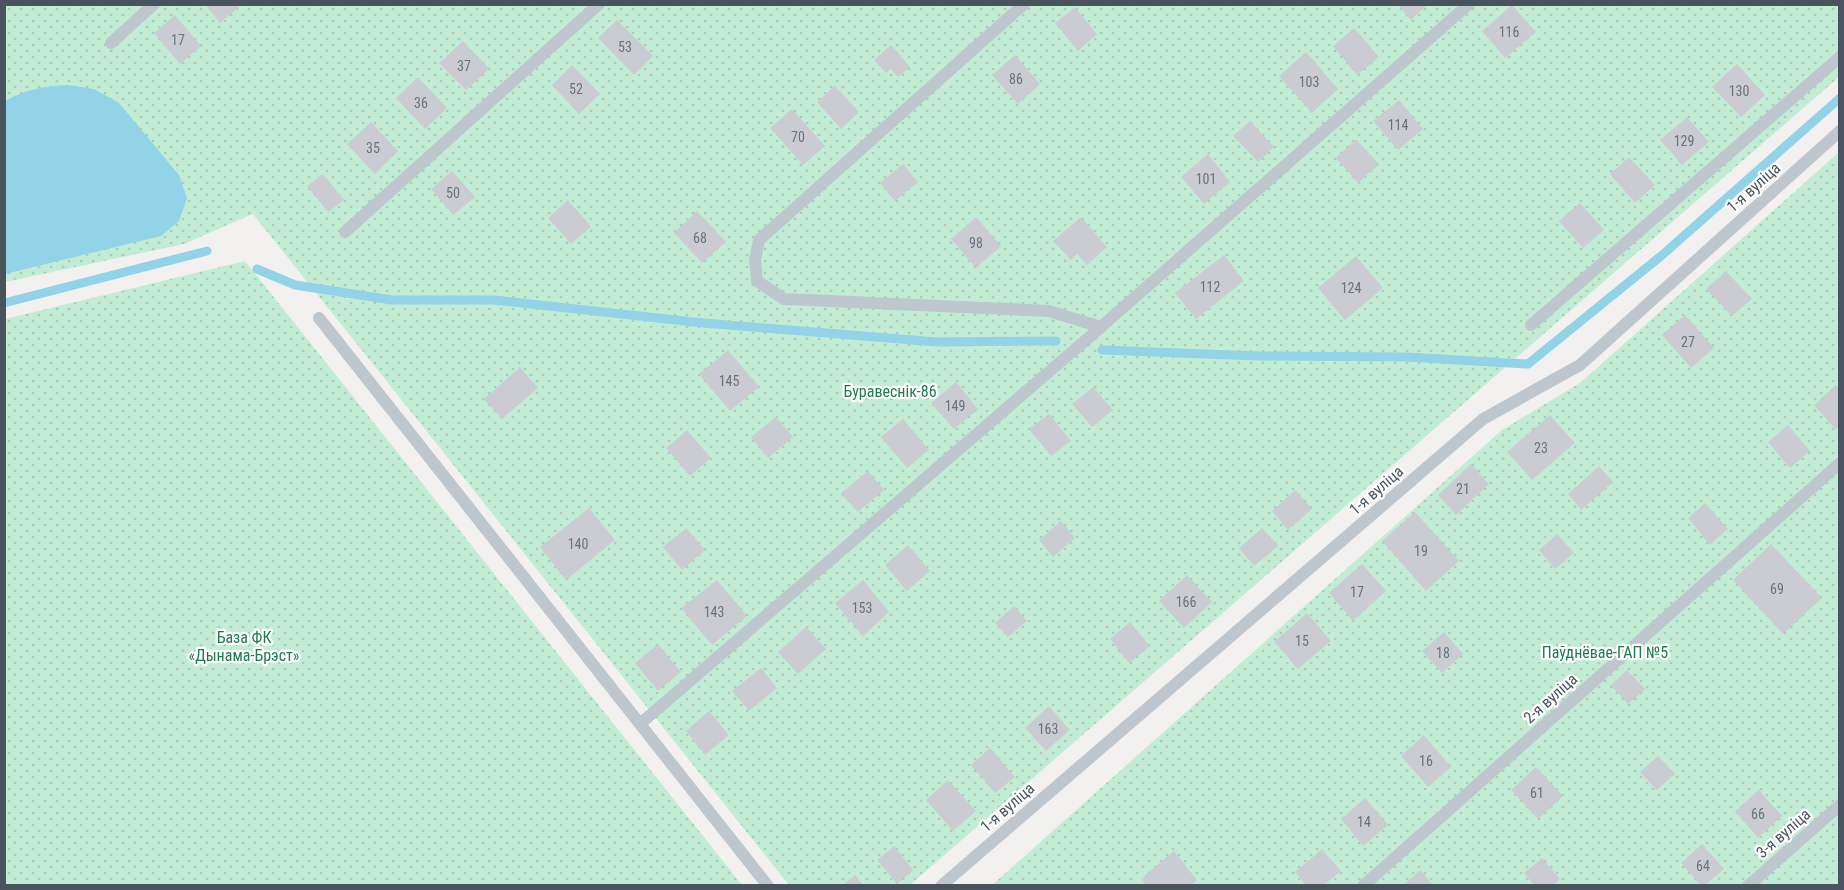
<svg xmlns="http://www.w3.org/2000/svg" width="1844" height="890" font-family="'Roboto Condensed',sans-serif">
  <defs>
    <pattern id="park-dots" width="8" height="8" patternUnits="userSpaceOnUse" patternTransform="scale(1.5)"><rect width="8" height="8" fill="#c2edd4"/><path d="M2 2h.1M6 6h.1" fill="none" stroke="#a8cdb8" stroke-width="1.8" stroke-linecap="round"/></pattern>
  </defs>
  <rect width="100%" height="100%" fill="#f3f0f0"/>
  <path fill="url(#park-dots)" d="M5,5h1834v72l-929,808h-121l-536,-671 -69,30 -179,38z
    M1839,152v733l-848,1 511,-456 78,-47z
    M245,261l497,624h-737v-566z"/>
  <path fill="#92d3e7" d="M67,85l27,4 25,14 60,72 8,23 -8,23 -18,15 -156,38v-173c19,-11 40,-15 62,-16z"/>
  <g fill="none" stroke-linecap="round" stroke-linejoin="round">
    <path stroke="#92d3e7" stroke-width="9" d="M257,269l38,16 97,15h102l209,23 234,19 119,-1
      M4,303l203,-52
      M1102,350l157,6 148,1 121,7 133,-108 179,-158"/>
  </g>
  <path fill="#cbccd2" d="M205,4h33l1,3 -19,16z
    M1397,4h31l-17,16z
    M1512,5l24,27 -31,26 -23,-27z
    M1075,7l22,27 -19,17 -23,-28z
    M175,15l26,31 -21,18 -26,-31z
    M617,20l36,36 -19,19 -36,-37z
    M1354,28l25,29 -22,18 -24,-29z
    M463,41l26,28 -23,21 -27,-27z
    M891,45l19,22 -12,10 -7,-8 -5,4 -12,-13z
    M1306,52l32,37 -26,24 -33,-37z
    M1015,55l25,29 -22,20 -26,-29z
    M1737,64l28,31 -24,22 -29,-30z
    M572,65l28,29 -21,20 -27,-29z
    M418,77l29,31 -22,21 -29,-31z
    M835,86l24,26 -18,17 -24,-27z
    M1399,100l24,29 -25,21 -25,-29z
    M792,109l33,37 -22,19 -33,-37z
    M1687,117l22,25 -27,23 -22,-25z
    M1250,121l24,26 -16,15 -25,-26z
    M371,122l27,29 -23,23 -28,-30z
    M1356,139l23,25 -21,19 -22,-25z
    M1208,154l22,28 -26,22 -23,-27z
    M1629,157l26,28 -20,18 -25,-29z
    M903,164l15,18 -23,19 -15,-18z
    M452,171l23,26 -22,18 -22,-26z
    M323,174l21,26 -16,12 -21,-26z
    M568,200l23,27 -20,17 -23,-26z
    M1580,203l24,27 -21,18 -24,-27z
    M697,211l29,31 -24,21 -28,-30z
    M976,217l25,29 -25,22 -25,-29z
    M1081,217l26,30 -20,18 -10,-11 -6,6 -18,-19z
    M1224,255l20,26 -48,38 -21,-26z
    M1356,256l27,32 -38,32 -27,-32z
    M1726,271l26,28 -20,17 -26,-27z
    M1685,315l29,33 -23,20 -29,-33z
    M728,350l31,37 -29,24 -31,-37z
    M520,367l18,21 -36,31 -18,-20z
    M956,382l22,27 -24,20 -23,-26z
    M1836,385l4,4v36l-5,4 -21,-24z
    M1093,387l20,23 -21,17 -20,-23z
    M1049,414l22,27 -20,15 -22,-27z
    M1550,415l25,28 -43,37 -25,-28z
    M776,417l17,20 -25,21 -17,-21z
    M903,419l26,31 -22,18 -26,-31z
    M1788,425l22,26 -20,17 -22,-26z
    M687,430l24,28 -21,18 -24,-28z
    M1471,464l18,20 -33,31 -18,-20z
    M1599,466l14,16 -32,28 -13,-16z
    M868,471l16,19 -26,22 -17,-19z
    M1295,490l17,19 -24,21 -16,-19z
    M1705,503l23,26 -18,16 -22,-27z
    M589,508l26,32 -49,40 -26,-33z
    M1415,512l44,49 -33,30 -44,-50z
    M1061,521l14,17 -22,19 -14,-17z
    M686,528l19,22 -23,20 -19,-23z
    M1262,528l16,18 -24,20 -15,-18z
    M1557,534l17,19 -19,16 -16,-19z
    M1771,544l51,54 -39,36 -50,-54z
    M908,545l22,26 -23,20 -22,-26z
    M1362,564l24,27 -33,30 -24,-28z
    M1187,575l25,27 -28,26 -25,-27z
    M717,580l30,36 -35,29 -31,-37z
    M863,580l26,32 -26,24 -28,-33z
    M1014,606l13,15 -19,16 -13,-14z
    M1307,613l24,28 -33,28 -24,-27z
    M1130,622l20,24 -21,17 -19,-24z
    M806,627l20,22 -28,25 -20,-22z
    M1444,632l19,22 -21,19 -20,-22z
    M658,644l23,28 -23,19 -23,-28z
    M761,668l16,20 -28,23 -17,-20z
    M1627,670l18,19 -17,15 -17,-19z
    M1049,706l21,24 -24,21 -21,-23z
    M709,711l20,24 -24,20 -19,-24z
    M1424,735l27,32 -23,20 -27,-31z
    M990,748l25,29 -20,16 -24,-28z
    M1658,756l17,18 -18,16 -17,-18z
    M1536,767l27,29 -25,23 -27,-29z
    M948,780l28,31 -23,20 -27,-31z
    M1759,790l23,26 -24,22 -23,-27z
    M1365,798l23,27 -25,21 -22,-27z
    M1702,844l22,25 -20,17h-3l-20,-23z
    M894,846l19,24 -16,14 -20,-24z
    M1322,849l19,22 -18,15h-16l-12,-14z
    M1174,851l23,29 -7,6h-43l-6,-7z
    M1542,858l18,21 -8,7h-17l-11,-13z
    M1420,870l14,16h-31z
    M855,875l9,11h-22z"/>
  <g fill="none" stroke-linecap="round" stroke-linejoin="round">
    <path stroke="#bfc7ce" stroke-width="12" d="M1024,4l-265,236 -4,20 2,21 27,18 265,12 52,16
      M111,43l43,-39
      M345,232l254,-228
      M319,318l449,568
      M1531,325l309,-268
      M640,724l461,-397 368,-323
      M941,886l542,-467 97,-54 260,-234
      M1363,886l477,-423
      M1748,886l92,-81"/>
  </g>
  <g text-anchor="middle" stroke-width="4.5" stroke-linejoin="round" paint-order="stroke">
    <g font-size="14" fill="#6a717a">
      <text x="1509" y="37">116</text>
      <text x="178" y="45">17</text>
      <text x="625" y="52">53</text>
      <text x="464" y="71">37</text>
      <text x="1016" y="84">86</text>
      <text x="1309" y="87">103</text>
      <text x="576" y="94">52</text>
      <text x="1739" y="96">130</text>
      <text x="421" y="108">36</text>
      <text x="1398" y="130">114</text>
      <text x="798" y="142">70</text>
      <text x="1684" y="146">129</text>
      <text x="373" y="153">35</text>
      <text x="1206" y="184">101</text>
      <text x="453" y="198">50</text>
      <text x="700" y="243">68</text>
      <text x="976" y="248">98</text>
      <text x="1210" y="292">112</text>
      <text x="1351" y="293">124</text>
      <text x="1688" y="347">27</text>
      <text x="729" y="386">145</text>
      <text x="955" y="411">149</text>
      <text x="1541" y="453">23</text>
      <text x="1463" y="494">21</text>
      <text x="578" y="549">140</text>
      <text x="1421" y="556">19</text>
      <text x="1777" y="594">69</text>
      <text x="1357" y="597">17</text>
      <text x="1186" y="607">166</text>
      <text x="862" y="613">153</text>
      <text x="714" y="617">143</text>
      <text x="1302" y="646">15</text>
      <text x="1443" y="658">18</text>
      <text x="1048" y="734">163</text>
      <text x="1426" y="766">16</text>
      <text x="1537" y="798">61</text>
      <text x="1758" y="819">66</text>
      <text x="1364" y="827">14</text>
      <text x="1703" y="871">64</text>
    </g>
    <g font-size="16" fill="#49535d" stroke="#fff">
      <text transform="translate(1753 187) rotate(-42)" y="6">1-я вуліца</text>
      <text transform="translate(1376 490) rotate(-41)" y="6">1-я вуліца</text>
      <text transform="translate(1550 698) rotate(-42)" y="6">2-я вуліца</text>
      <text transform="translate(1007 807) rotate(-41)" y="6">1-я вуліца</text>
      <text transform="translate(1783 833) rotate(-41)" y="6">3-я вуліца</text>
    </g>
    <g font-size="16" fill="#1e7a4e" stroke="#fff">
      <text x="890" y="397">Буравеснік-86</text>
      <text x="244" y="643">База ФК<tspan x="244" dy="18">«Дынама-Брэст»</tspan></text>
      <text x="1605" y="658">Паўднёвае-ГАП №5</text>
    </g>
  </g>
  <rect width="1844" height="890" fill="none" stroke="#49535d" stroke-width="12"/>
</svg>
